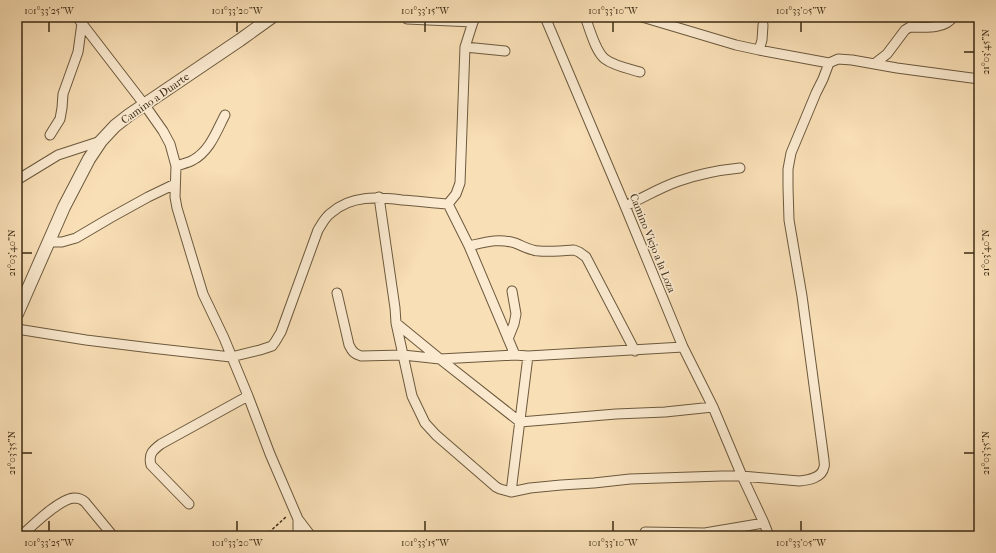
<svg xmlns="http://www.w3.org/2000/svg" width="996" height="553" font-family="'IM FELL French Canon',serif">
  <rect width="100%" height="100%" fill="#f9dfb6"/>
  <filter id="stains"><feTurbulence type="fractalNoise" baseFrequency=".005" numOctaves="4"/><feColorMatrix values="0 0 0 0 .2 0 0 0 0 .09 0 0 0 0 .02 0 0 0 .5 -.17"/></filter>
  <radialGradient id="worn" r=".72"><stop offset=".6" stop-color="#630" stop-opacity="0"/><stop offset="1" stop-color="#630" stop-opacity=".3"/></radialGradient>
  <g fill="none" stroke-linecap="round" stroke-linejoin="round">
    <g stroke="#6c593d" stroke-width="11">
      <path id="minor" d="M77,17l67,87 19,27 7,13 6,22 -1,31 2,11 26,86 21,44 24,58 22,58 28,65 13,17
        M476,17l-3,5 -8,25 -5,136 -4,11 -8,10 21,42 46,109
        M545,17l80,189 58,141 30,60 29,69 22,47 5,13
        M585,17c5,12 10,34 20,42 9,7 25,10 35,13
        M642,17l94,28 23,5 70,13 9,-4 14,1 45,8 82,11
        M407,19l66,3
        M465,47l40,4
        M759,50l3,-10 1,-15
        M874,64l13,-10 18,-24 5,-3c13,0 34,3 43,-10
        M50,135l10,-16 2,-11 1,-14 15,-42 4,-29
        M176,166c6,-2 12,-3 17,-6 17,-9 24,-30 32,-45
        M17,180l41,-25 43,-14
        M379,197l16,111 1,15 16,73 13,27 11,12 60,52 4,2 11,3 19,-4 31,-3 33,-2 36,-4 92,-3h20l57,5c10,-1 23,-3 25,-14 1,-2 0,-4 0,-7l-22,-164 -13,-76 -1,-33v-18l3,-16 25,-60 7,-14 6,-16
        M625,206c18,-8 36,-19 54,-25 20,-7 41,-11 61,-13
        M49,242h13l14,-4 34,-20 38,-21 27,-13
        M469,246c17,-4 29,-8 46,-3 8,3 16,8 24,8 11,1 23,0 35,-1l5,2 7,5 49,94
        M337,293l12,52c3,6 5,9 12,11l42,-1 37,4 75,-4 13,1 155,-9
        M396,323l44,36 80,63 96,-8 49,-2 48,-5
        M17,329l69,11 65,8 80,9 29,-7 12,-4 3,-4 6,-10 37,-102c4,-6 7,-13 13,-17 20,-18 46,-16 71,-13 15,1 31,3 46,4
        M508,339l6,-15 2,-10 -4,-23
        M511,492l17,-136
        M189,504l-38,-39c-3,-11 2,-15 10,-21l87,-48
        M645,532l60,1 59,-10
        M21,536c11,-10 38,-37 53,-38 4,0 8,1 11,4l28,34
        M298,536v-17"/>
    </g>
    <g stroke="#6c593d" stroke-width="14">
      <path id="tertiary" d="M17,314l47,-107 25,-48 12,-18 14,-15 14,-11 111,-75 32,-23"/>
    </g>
    <path stroke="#3d2c15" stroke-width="1.5" stroke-dasharray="3 2" stroke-linecap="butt" d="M265,536l22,-20"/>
    <use href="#minor" stroke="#fbead0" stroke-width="9"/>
    <use href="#tertiary" stroke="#fbead0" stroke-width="12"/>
  </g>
  <path fill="none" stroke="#3d2c15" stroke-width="1.5" d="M49,22v10M237,22v10M425,22v10M613,22v10M801,22v10M964,52h10M22,253h10M964,253h10M22,453h10M964,453h10M49,521v10M237,521v10M425,521v10M613,521v10M801,521v10"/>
  <g text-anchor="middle" stroke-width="3.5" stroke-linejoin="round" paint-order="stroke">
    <g font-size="11" fill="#3d2c15" stroke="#fbead0">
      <text transform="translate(155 98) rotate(-35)" y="4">Camino a Duarte</text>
      <text transform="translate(653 243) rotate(68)" y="4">Camino Viejo a la Loza</text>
    </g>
  </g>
  <rect width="996" height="553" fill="none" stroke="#f9dfb6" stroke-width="44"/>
  <rect x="22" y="22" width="952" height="509" fill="none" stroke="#3d2c15" stroke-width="1.5"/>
  <g font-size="10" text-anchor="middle" fill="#3d2c15">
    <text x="49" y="14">101°33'25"W</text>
    <text x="237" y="14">101°33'20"W</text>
    <text x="425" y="14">101°33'15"W</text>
    <text x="613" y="14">101°33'10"W</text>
    <text x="801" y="14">101°33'05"W</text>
    <text transform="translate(985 52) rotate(-90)" y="4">21°03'45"N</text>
    <text transform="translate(11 253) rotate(-90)" y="4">21°03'40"N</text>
    <text transform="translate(985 253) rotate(-90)" y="4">21°03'40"N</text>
    <text transform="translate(11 453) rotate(-90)" y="4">21°03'35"N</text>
    <text transform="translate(985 453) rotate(-90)" y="4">21°03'35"N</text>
    <text x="49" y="546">101°33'25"W</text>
    <text x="237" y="546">101°33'20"W</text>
    <text x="425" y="546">101°33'15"W</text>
    <text x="613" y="546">101°33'10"W</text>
    <text x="801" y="546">101°33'05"W</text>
  </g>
  <rect width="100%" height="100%" filter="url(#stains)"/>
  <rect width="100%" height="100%" fill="url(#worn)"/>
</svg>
